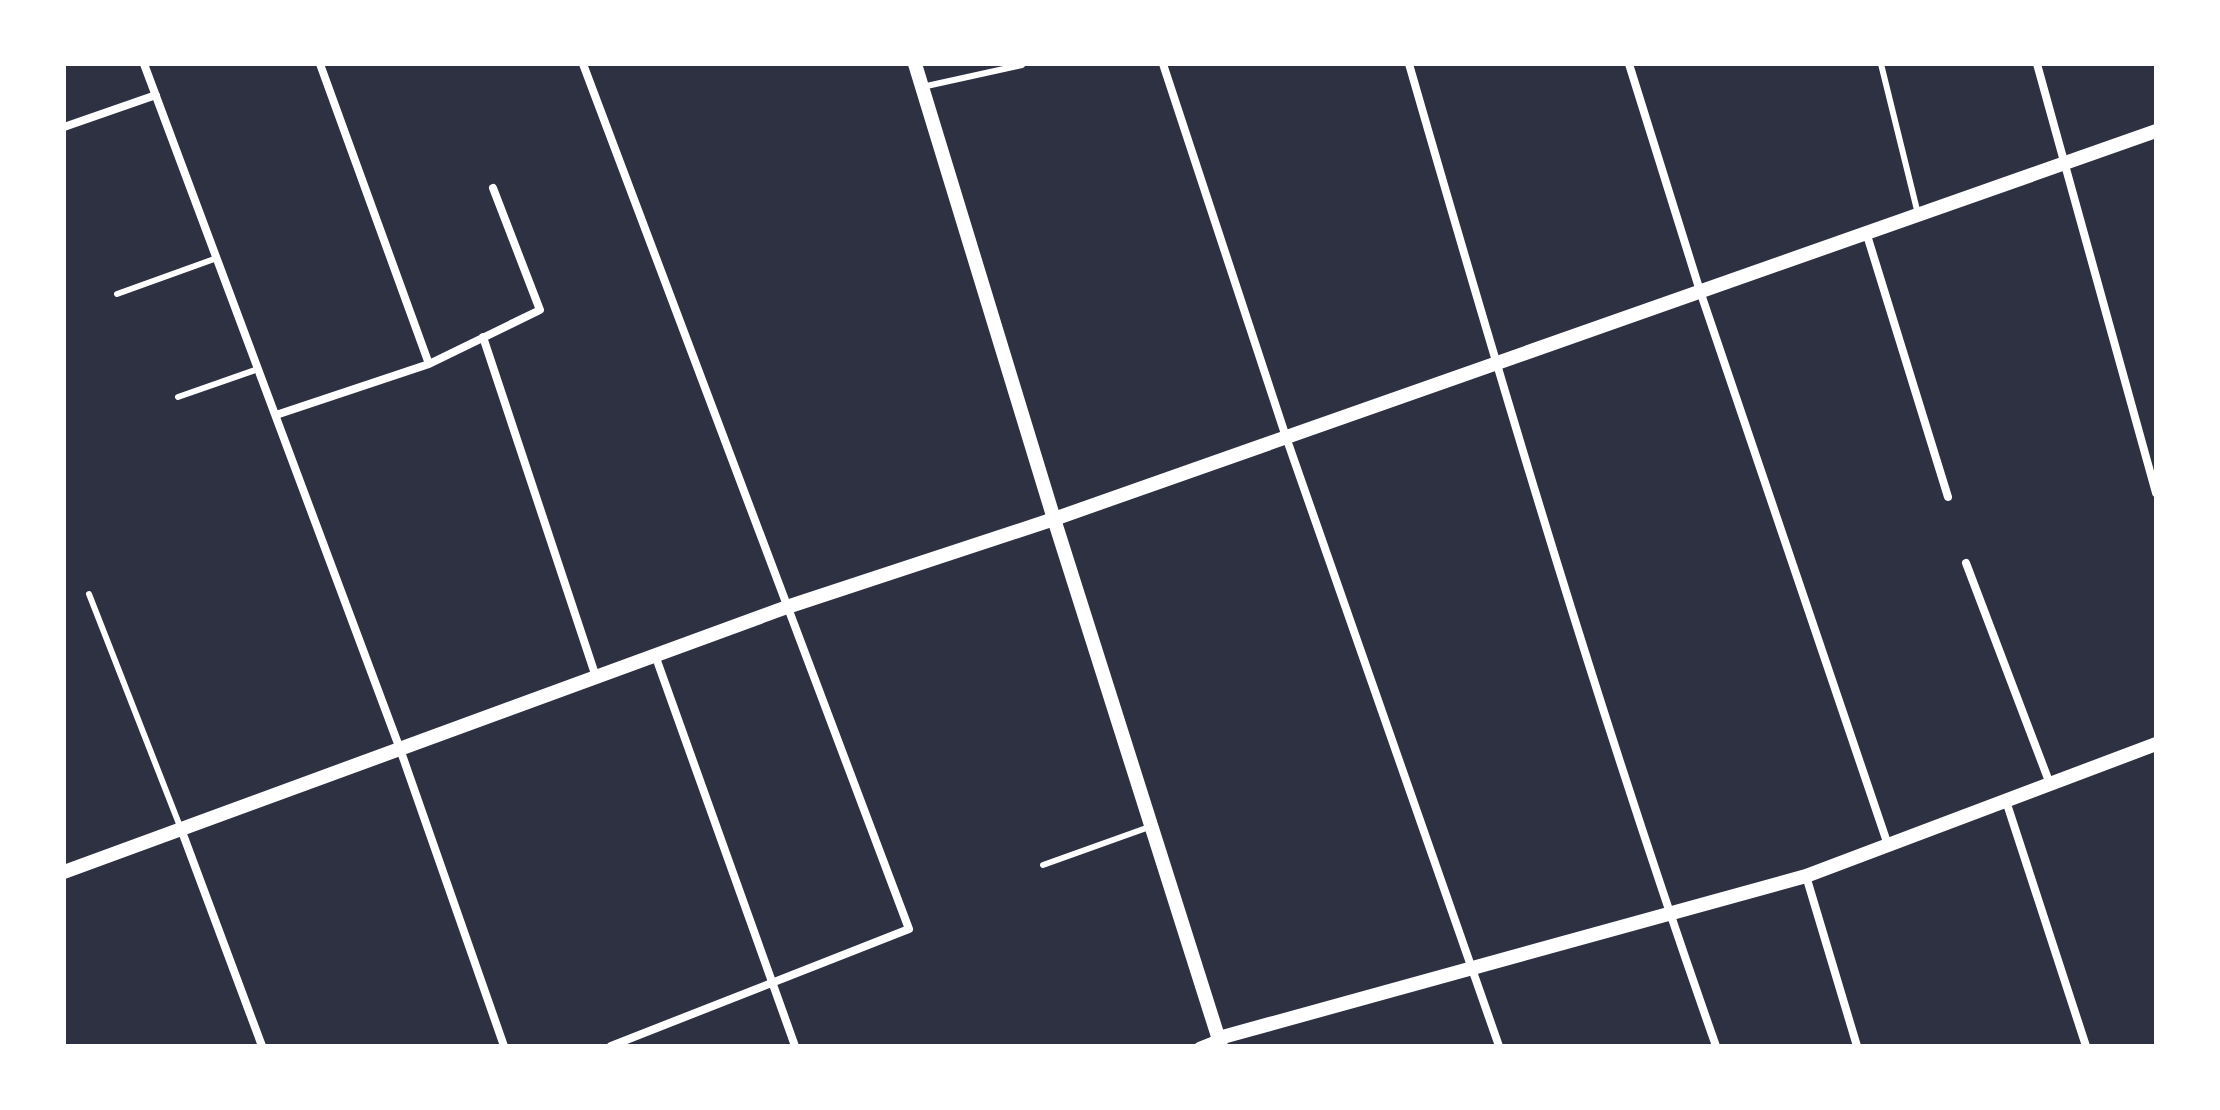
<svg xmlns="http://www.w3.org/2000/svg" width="2220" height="1110" font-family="Manrope,sans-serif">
  <rect width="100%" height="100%" fill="#2d3142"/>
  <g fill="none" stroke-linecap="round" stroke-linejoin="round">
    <path stroke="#fff" stroke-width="6" d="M1881,64l37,150
      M922,87l100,-22
      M117,294l100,-36
      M178,397l80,-28
      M89,594l92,235
      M1043,865l109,-39"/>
    <path stroke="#fff" stroke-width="8" d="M144,64l256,685 104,297
      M320,64l109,300
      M583,64l326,865 -298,117
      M1163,64l123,373 213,609
      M1409,64c95,329 193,659 307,982
      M1629,64l71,227 188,554
      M2037,64l119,429
      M64,127l92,-32
      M1866,232l82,265
      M483,337l113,340
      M276,415l153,-51 111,-54 -47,-122
      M1966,563l84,221
      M655,655l140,391
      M2006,801l80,245
      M181,829l81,217
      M1806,876l51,170
      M1199,1046l20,-8"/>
    <path stroke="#fff" stroke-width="14" d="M915,64l139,455 167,527
      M64,872l723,-265 267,-88 1102,-388
      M1219,1038l587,-162 350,-132"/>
  </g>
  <rect width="2220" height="1110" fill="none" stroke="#ffffff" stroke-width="132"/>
</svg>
